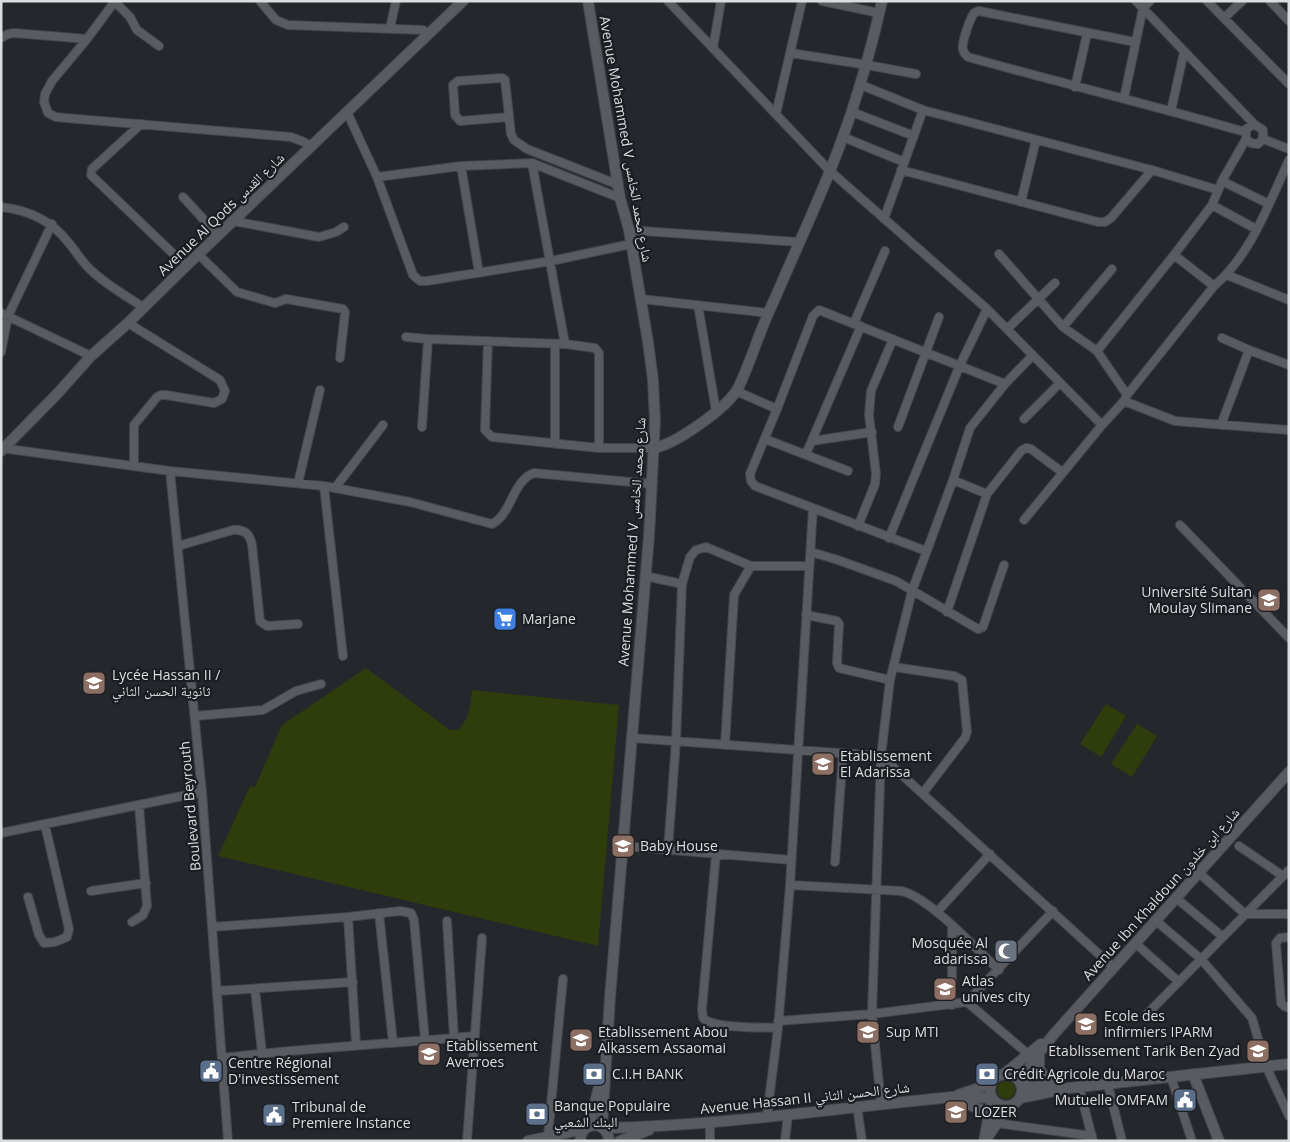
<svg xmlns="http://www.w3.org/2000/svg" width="1290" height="1142" font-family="'Open Sans','Noto Naskh Arabic',sans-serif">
  <rect width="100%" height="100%" fill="#24272c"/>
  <path fill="#2f3c0c" d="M366,668l84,62h8c12,-12 12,-24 14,-40l147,15 -21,241 -380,-90 32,-70 5,1 27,-62z
    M1106,704l20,12 -25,41 -21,-13z
    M1137,724l20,12 -25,41 -21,-13z
    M997 1090a9 9 0 1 1 18 0a9 9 0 1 1-18 0Z"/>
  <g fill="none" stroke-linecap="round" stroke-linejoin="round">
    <g stroke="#434549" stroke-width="10">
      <path id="street" d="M115,1l-28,38 -35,42 -7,13 -1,8 4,11 8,4 10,1 225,19 13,5 7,4
        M260,1l16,19 12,5 135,5 6,4
        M668,1l162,170 157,138 115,116
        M822,1l57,12
        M1136,1l118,123
        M1207,1l82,83
        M1270,1l19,20
        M115,2l15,15 7,13 22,16
        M1224,18l18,-17
        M390,28l6,-27
        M1,38l7,-4 6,-1 73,6
        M1135,42l-156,-31 -5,2c-4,6 -13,30 -11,37 1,4 3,5 5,7 92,26 185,48 277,75
        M713,48l8,-47
        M791,53l76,12 49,9
        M861,85l62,25 229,60 66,20
        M1075,87l12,-53
        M1124,98l19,-90 7,-7
        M1171,111l13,-59
        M347,112l30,65 36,98 7,6h7l124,-20 80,-17
        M852,112l62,24
        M776,114l26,-113
        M509,117l-49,4 -5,-6 -2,-30 5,-4 44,-3 3,2 6,54 3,6 13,9 92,36
        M141,124l-49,45 -1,6 95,91
        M843,137l61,25
        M1263,139l26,10
        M532,163l33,181
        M461,166l18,107
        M901,170l197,52h7l6,-4 41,-48
        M377,177l84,-11 71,-3 88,35
        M1222,181l47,23
        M183,197l35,38
        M1021,202l15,-62
        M1212,205l44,24
        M1,207c27,3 50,13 67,35 8,9 15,22 25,30 15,14 34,24 51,36
        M884,219l39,-109
        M233,221l86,16 17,-5 8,-5
        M629,230l170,12
        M198,254l39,38 38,11 11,-4 57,10 2,3 -5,46
        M999,254l64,73 34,24 30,44
        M1227,275l62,25
        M1214,286l-40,-31 38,-50 10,-24 24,-42v-10l8,-5 9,6v9l-5,5 -7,-1 -5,-4
        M641,299l127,14
        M698,305l18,106
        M1,313l90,43
        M128,323l92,57 5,11 -3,8 -8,4 -48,-8h-5l-4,2 -23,28v41
        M854,323l31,-72
        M1063,327l49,-58
        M1007,329l48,-46
        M406,337l22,2 137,5 30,4 4,5v95
        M488,341l-3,89 7,7 107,11h55
        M555,345v99
        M1249,350l40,15
        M1097,351l77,-96
        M1,352l7,-36 44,-92
        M736,391l41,18 -27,65 1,7 4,5 171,65
        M1124,401l51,20 114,9
        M777,409l36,-93 6,-6 186,74
        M1024,419l36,-36
        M1221,425l28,-75 -27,-12
        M422,427l6,-88
        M898,427l41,-110
        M765,439l83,32
        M812,441l60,-9
        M1,448l169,23 154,15 86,16 82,22c20,-10 20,-43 42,-51l118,11
        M806,454l55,-128
        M170,471l32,321 26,349
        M953,480l34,14
        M298,483l22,-93
        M324,486l19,170
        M335,488l48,-63
        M1024,520l78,-95 22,-24 3,-6 87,-109c37,-31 55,-83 75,-126
        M1180,525l109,113
        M858,526l17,-42 1,-10 -7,-59 2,-24 22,-52
        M889,538l71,-173 27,-56
        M178,546l55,-16c11,-1 17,4 19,15l8,76 7,5 31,-2
        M811,552l27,8 58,21 82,48 5,-2 21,-62
        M645,576l37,8 -6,157 -8,109
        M682,584l8,-27 6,-7 10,-3 45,19
        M947,612l40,-118 34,-43 5,-3 5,1 31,23
        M806,615l31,6 2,3 -2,39 2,5 51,12
        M894,667l60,9 8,4 5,52 -2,6 -42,55
        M195,716l68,-6 33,-19 25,-7
        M632,738l249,18 232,211
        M725,745l9,-150 17,-29h58
        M1,833l201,-41
        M623,846l168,14
        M1239,846l44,30
        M716,854l-14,155 1,9c10,11 59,9 75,10
        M835,862l8,-109
        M1198,872l47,42h44
        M790,885l111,6c27,5 76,59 98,79
        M91,891l55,-8
        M28,897l11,38 5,8 11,-1 12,-5 2,-8 -24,-104
        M1176,898l47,39
        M937,912l53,-58
        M379,913l14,130
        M348,917l8,127
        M1155,920l46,39 51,59 14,48 23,50
        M447,921l7,117
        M132,922l11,-7 4,-9 -8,-101
        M212,927l136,-10 52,-6 11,2 3,7 11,120
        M1289,937l-9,1 -4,5 5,60 3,3 5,2
        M1135,943l44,39
        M255,989l7,64
        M217,991l136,-9
        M967,1002l61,52
        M952,1005v-79
        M1146,1015l143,-145
        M778,1021l94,-7 95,-12 86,-91
        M222,1058c84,-10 168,-14 252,-22
        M1171,1077l21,64
        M1108,1085l14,56
        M1079,1087l14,54
        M881,1104l-9,-90 9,-258 9,-76 22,-89 41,-111 17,-52 35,-44 28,-29
        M857,1106l5,35
        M767,1116l11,-88 12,-143 23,-377
        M710,1123v18
        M996,1123l96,13
        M548,1136l15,-157
        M467,1141l15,-203
        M785,1141l3,-27"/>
    </g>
    <g stroke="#434549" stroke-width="12">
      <path id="secondary" d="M588,1l32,197 9,32 19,112 5,38 2,41 -6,115 -39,461 -8,130
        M654,448c22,-4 71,-39 83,-58 6,-11 10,-23 15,-35 7,-20 15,-40 24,-59 18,-42 37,-83 54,-125 22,-55 39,-112 52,-170
        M1,451l57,-58 33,-37 37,-33 58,-57 277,-265
        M1039,1053v16l12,17
        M990 1090a16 16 0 1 1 32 0a16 16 0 1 1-32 0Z
        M1004,1074l37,-30
        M1193,1074l26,67
        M1020,1083l19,-30 15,-19 235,-262
        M1022,1086l36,1
        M958,1095l33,-11
        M1020,1098l49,-10 220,-24
        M958,1099l31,15
        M589,1126l12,-47
        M604,1128c116,-2 232,-20 348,-31l40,1
        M987,1138l21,-31
        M528,1141l56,-12
        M580,1141c1,-21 28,-21 29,0
        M620,1141l29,-11
        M984,1141l8,-41"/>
    </g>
    <use href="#street" stroke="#595b61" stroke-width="8"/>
    <use href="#secondary" stroke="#595b61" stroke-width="10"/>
  </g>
  <defs>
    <g id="university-square" transform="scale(1.25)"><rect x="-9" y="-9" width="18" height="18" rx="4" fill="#8d6e63" stroke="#1b1d22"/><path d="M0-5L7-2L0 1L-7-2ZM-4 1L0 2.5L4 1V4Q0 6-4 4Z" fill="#fff"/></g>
    <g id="supermarket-square" transform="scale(1.25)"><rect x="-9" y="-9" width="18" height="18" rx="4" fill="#3f7fe0" stroke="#1b1d22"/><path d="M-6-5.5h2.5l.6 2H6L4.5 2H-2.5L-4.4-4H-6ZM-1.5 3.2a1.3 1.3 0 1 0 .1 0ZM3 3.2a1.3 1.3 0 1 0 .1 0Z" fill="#fff"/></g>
    <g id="school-square" transform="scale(1.25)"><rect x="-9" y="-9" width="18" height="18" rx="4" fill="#8d6e63" stroke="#1b1d22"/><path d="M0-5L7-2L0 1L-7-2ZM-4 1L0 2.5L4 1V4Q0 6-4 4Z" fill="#fff"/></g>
    <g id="mosque-square" transform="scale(1.25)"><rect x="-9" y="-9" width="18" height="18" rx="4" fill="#6b7280" stroke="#1b1d22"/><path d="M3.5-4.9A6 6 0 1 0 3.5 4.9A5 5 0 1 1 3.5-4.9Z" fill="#fff"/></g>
    <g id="civic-square" transform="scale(1.25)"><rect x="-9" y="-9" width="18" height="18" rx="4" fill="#5c6f8a" stroke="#1b1d22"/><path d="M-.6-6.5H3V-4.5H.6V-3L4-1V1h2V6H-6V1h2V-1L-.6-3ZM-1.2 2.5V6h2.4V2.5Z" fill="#fff"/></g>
    <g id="bank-square" transform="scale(1.25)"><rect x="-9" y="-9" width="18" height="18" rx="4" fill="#5c6f8a" stroke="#1b1d22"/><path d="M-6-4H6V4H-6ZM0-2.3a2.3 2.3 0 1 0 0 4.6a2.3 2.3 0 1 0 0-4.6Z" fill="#fff"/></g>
  </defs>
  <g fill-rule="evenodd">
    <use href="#university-square" x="1269" y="600"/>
    <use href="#supermarket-square" x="505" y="619"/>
    <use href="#school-square" x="94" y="683"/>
    <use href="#school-square" x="823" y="764"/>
    <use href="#university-square" x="623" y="846"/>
    <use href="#mosque-square" x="1006" y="951"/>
    <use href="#university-square" x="945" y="989"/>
    <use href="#university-square" x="1086" y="1024"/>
    <use href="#university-square" x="868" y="1032"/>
    <use href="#university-square" x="581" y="1040"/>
    <use href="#school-square" x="1258" y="1051"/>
    <use href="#university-square" x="429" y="1054"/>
    <use href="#civic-square" x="211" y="1071"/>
    <use href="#bank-square" x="594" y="1074"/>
    <use href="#bank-square" x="987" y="1074"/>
    <use href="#civic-square" x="1185" y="1100"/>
    <use href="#university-square" x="956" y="1112"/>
    <use href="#bank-square" x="537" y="1114"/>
    <use href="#civic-square" x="274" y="1115"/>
  </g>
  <g text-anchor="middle" stroke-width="4.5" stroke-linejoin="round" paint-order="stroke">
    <g font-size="14" fill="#dbdce0" stroke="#1b1d22">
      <text transform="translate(626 139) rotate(80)" y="5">Avenue Mohammed V شارع محمد الخامس</text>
      <text transform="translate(221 214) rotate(-44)" y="5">Avenue Al Qods شارع القدس</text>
      <text transform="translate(632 542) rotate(-86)" y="5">Avenue Mohammed V شارع محمد الخامس</text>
      <text transform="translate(190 806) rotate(-95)" y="5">Boulevard Beyrouth</text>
      <text transform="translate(1161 894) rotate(-48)" y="5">Avenue Ibn Khaldoun شارع ابن خلدون</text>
      <text transform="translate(805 1098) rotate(-6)" y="5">Avenue Hassan II شارع الحسن الثاني</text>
    </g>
    <g font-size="14" fill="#dbdce0" stroke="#1b1d22" text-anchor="start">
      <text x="1252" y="597" text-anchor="end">Université Sultan<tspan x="1252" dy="16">Moulay Slimane</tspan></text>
      <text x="522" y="624">Marjane</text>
      <text x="112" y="680">Lycée Hassan II /<tspan x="112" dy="16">ثانوية الحسن الثاني</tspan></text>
      <text x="840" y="761">Etablissement<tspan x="840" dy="16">El Adarissa</tspan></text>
      <text x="640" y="851">Baby House</text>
      <text x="988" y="948" text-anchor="end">Mosquée Al<tspan x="988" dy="16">adarissa</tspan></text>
      <text x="962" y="986">Atlas<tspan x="962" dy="16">unives city</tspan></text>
      <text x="1104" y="1021">Ecole des<tspan x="1104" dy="16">infirmiers IPARM</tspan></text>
      <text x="598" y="1037">Etablissement Abou<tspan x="598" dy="16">Alkassem Assaomai</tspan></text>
      <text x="886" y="1037">Sup MTI</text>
      <text x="446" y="1051">Etablissement<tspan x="446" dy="16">Averroes</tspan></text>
      <text x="1240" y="1056" text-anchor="end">Etablissement Tarik Ben Zyad</text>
      <text x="228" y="1068">Centre Régional<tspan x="228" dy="16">D'investissement</tspan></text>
      <text x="612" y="1079">C.I.H BANK</text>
      <text x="1004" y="1079">Crédit Agricole du Maroc</text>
      <text x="1168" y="1105" text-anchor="end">Mutuelle OMFAM</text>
      <text x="554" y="1111">Banque Populaire<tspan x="554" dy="16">البنك الشعبي</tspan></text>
      <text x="292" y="1112">Tribunal de<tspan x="292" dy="16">Premiere Instance</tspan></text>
      <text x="974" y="1117">LOZER</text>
    </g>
  </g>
  <rect width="1290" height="1142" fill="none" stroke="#dbdce0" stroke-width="5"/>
</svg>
